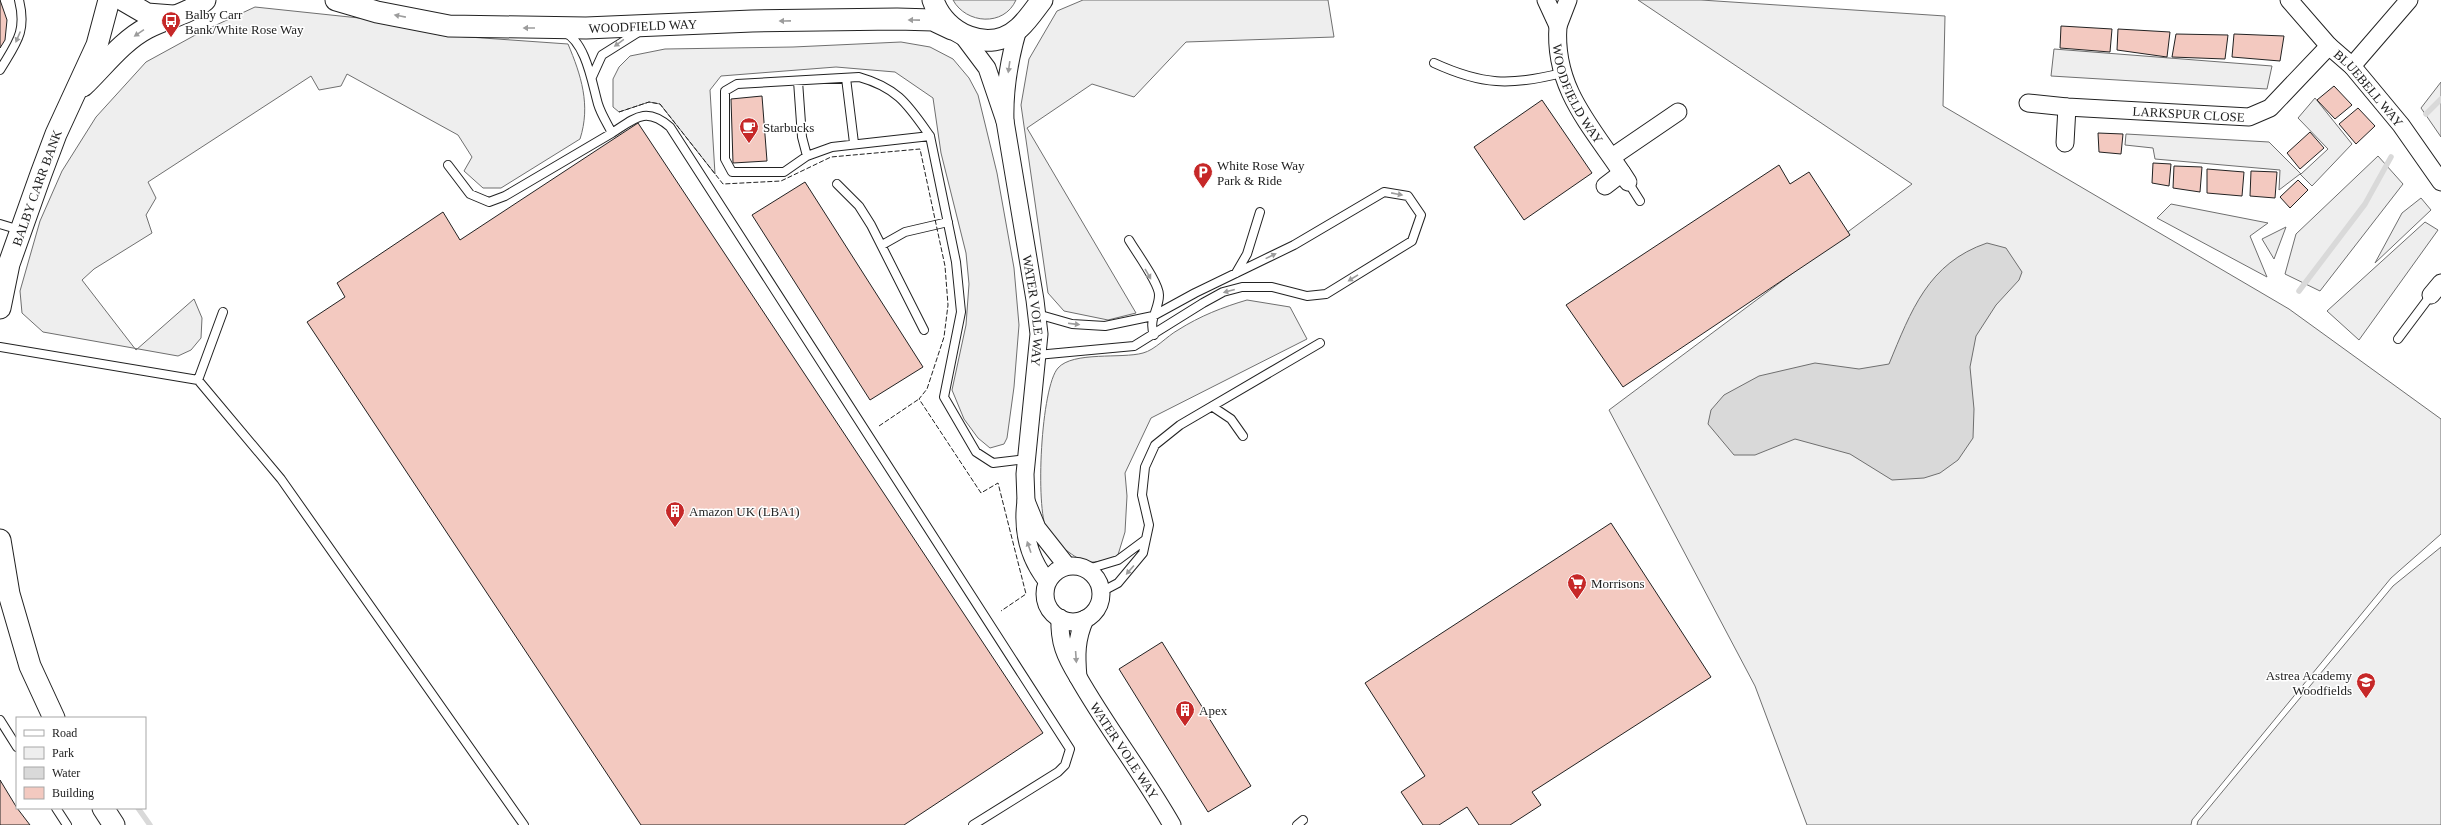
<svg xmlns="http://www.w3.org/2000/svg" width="2441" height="825" font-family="Georgia,serif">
  <rect width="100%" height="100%" fill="#fff"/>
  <path fill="#eee" stroke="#6f6f6f" d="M953,0h63c-12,27 -50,24 -63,0z
    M1083,0h245l6,37 -148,5 -52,55 -42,-13 -65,44 109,185 -28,7 -44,-9 -16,-18 -27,-188 8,-46 28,-48z
    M1638,0h63l244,16 -2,90 346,203 152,110v115l-50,44 -199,242 -1,5h-384l-52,-139 -146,-276 303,-226z
    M255,7l123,13 62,15 128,9c13,31 23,61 12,95l-79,49h-18l-19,-17 8,-14 -14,-22 -111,-61 -6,12 -22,4 -8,-14 -163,106 8,16 -10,17 6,18 -58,36 -12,11 54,70 58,-51 8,19 -1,20 -10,12 -13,6 -135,-24 -21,-19 -2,-22 20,-70 22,-50 34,-54 50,-55 53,-29z
    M901,42l29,5 23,12 16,19 9,17 19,78 17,95 5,57 -5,62 -7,51 -3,6 -14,4 -12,-10 -14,-19 -12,-29 14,-65 3,-41 -3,-31 -25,-100 -8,-55 -38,-26 -59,-5 -115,9 -11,14 5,84 -55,-70 -11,-2 -30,10 -6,-5v-28l6,-12 11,-11 35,-7 128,-2z
    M2054,49l218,17 -5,23 -216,-13z
    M2441,82v55l-20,-29z
    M2315,98l37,46 -40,42 -12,-12 -21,16 1,-20 -125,-11 -2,-11 -28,-3 1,-11 143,8 32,32 27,-25 -30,-31z
    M2378,156l25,28 -83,107 -35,-17 11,-40z
    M2421,198l10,12 -56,53 27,-50z
    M2171,204l97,19 -18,13 17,41 -110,-59z
    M2425,222l13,8 -79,110 -32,-29z
    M2286,227l-12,32 -12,-20z
    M1247,300l43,7 17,32 -156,79 -26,55 2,23 -2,36 -8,26c-9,1 -21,5 -30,4 -9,-1 -37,-23 -40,-31 -12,-24 -6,-144 11,-163 15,-17 64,-9 85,-15 12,-3 24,-17 35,-23 22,-14 45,-23 69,-30z
    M2441,547v278h-244l1,-4 195,-235z"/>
  <path fill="#d9d9d9" stroke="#6f6f6f" d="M1987,243l19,5 16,24 -3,8 -23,25 -20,31 -6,31 4,42 -1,29 -15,22 -18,13 -16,5 -32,2 -42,-26 -55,-15 -40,16h-21l-26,-31 3,-14 13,-15 35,-19 56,-13 44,6 30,-5c22,-53 39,-101 98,-121z"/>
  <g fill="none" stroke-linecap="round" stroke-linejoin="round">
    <path stroke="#d9d9d9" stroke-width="5.5" d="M2426,114l15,-15
      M2299,291l66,-87 26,-47
      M138,808l12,17"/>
  </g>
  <path fill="#f3c9c0" stroke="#222" d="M0,0l7,20 -2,20 -5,8z
    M2061,26l51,3 -2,23 -50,-4z
    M2118,29l52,3 -3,25 -50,-7z
    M2176,34l52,1 -3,24 -53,-2z
    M2234,34l50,2 -4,25 -48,-4z
    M2334,86l18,19 -17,14 -18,-19z
    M762,96l5,65 -34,2 -2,-64z
    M1542,100l50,73 -68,47 -50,-73z
    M2358,108l17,18 -19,18 -17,-20z
    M638,123l405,610 -139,92h-263l-334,-503 38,-25 -8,-14 106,-71 17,28z
    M2310,132l14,16 -24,21 -13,-16z
    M2098,133l25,1 -2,20 -22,-2z
    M2153,163l18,1 -2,22 -17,-3z
    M1779,165l11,19 19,-12 41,63 -227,152 -57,-82z
    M2174,166l28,1 -2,25 -27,-4z
    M2207,169l37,3 -2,24 -35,-3z
    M2251,171l26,1 -2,26 -25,-2z
    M2298,180l10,10 -18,18 -10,-11z
    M805,182l118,185 -53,33 -118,-185z
    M1611,523l100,154 -179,115 9,13 -31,20h-31l-12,-18 -28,18h-16l-22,-33 24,-16 -60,-93z
    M1162,642l89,144 -43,26 -89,-143z
    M0,780l17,28 13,17h-30z"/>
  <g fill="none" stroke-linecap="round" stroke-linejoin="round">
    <g stroke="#222" stroke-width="10">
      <path id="service" d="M1434,63c48,22 76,23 128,10
        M0,70c16,-27 27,-38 19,-70
        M592,77l10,-22 35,-22
        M859,77c39,11 49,28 71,59l-98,11 -25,9 -23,16h-52l-7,-13v-68l12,-7z
        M846,78l8,65
        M798,81l4,56 5,19
        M612,133c23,-15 34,-27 58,-6l400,622 -5,16 -7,7 -85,53
        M930,136l26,126 5,50 -17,85 32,55 17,11 33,-4
        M448,165l22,29 19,8 16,-6 107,-63c-5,-10 -11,-19 -14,-29 -6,-21 -12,-62 -34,-72
        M1628,182l12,19
        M837,184l22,22 12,19 53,105
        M0,224l20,6
        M1129,240c7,12 30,43 30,55 0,15 -11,24 -5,40
        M882,245l23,-13 43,-10
        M1236,273l11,-19 13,-42
        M2398,339l33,-44
        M0,347l198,33 25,-68
        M1037,355l97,-9 69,-43 20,-11 19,-5h30l35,9 19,-2 86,-53 9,-26 -13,-19 -24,-4 -90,53 -99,48 -42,23 -48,10 -33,-2 -35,-10
        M198,380l83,99 243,346
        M1213,407l18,12 12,17
        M1088,569l30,-9 27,-20
        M1101,592l17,-9 25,-30 6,-28 -7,-30 3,-28 10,-22 25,-20 140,-82
        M0,720l17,27
        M56,808l11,17
        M1297,825l6,-5"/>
    </g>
    <g stroke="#222" stroke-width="19">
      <g id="minor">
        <path d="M1546,0l12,26 10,-26"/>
        <path id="s1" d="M2289,0l40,46 23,20 49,59 40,57"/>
        <path id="s2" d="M1558,26c-5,65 37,104 70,156"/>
        <path d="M963,36l24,32 18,53c-1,-32 4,-61 13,-92"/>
        <path d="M2352,66l57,-66"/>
        <path id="s3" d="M2028,103l39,4 182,10 21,-9 59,-62"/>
        <path id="s4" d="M1005,121l30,179 4,34 -14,140 1,27"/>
        <path d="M2065,143l2,-36"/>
        <path d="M1612,157l66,-45"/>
        <path d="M1605,186l17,-13"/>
        <path d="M2431,295l10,-12"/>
        <circle cx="1073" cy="594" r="28"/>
        <path d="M1047,581c-19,-24 -25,-50 -21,-80l11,27 30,38"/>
        <path d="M1060,618c-1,24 5,38 18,59 -2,-22 -2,-38 7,-58"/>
        <path id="s5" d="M1078,677c29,51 65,97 94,148"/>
      </g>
    </g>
    <g stroke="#222" stroke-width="23">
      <g id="tertiary">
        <path d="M123,0l24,14 26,2"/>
        <path id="s6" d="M336,0l41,12 72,14 137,2 166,-7 145,-2 36,1 19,9"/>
        <path d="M933,0c11,34 56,55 86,28 9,-8 16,-19 23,-28"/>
        <path d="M83,86c20,-19 39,-45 64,-58 19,-10 42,-14 58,-28"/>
        <path id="s7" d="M0,308l9,-44 32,-90 15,-40 41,-89 12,-45"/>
        <path d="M0,540l9,54 21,72 24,52"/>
        <path d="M103,808l11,17"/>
      </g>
    </g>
    <use href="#service" stroke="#fff" stroke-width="8"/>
    <use href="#minor" stroke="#fff" stroke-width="17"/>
    <use href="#tertiary" stroke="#fff" stroke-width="21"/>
    <path stroke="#222" stroke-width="1" stroke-dasharray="5 2" stroke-linecap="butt" d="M619,112l30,-10 11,2 63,80 58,-3 50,-24 89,-8 25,117 3,39 -4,32 -17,52 -8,10 62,94 17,-10 28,111 -25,17
      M879,426l40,-27"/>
  </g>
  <defs><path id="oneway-solid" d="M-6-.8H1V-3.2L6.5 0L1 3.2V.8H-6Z"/></defs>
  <g fill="#9c9c9c">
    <use href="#oneway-solid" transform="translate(400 16) rotate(-169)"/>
    <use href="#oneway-solid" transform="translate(914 20) rotate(-179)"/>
    <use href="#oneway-solid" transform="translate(785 21) rotate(179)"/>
    <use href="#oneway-solid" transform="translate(529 28) rotate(180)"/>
    <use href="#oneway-solid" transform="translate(139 33) rotate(146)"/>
    <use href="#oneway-solid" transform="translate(18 37) rotate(113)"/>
    <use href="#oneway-solid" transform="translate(619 43) rotate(144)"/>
    <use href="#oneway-solid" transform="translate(1009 67) rotate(98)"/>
    <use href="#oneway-solid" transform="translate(1397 194) rotate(11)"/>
    <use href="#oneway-solid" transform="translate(1271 256) rotate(-26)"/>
    <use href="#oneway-solid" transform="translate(1148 274) rotate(60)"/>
    <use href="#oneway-solid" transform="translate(1353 278) rotate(148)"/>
    <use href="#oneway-solid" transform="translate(1229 291) rotate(165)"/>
    <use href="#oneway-solid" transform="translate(1074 324) rotate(7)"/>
    <use href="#oneway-solid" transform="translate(1029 547) rotate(-109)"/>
    <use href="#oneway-solid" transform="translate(1130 570) rotate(131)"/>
    <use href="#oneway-solid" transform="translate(1076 657) rotate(86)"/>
  </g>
  <defs>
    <g id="bus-pin" transform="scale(1)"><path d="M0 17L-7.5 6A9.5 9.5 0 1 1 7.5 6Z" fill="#c62828" stroke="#fff"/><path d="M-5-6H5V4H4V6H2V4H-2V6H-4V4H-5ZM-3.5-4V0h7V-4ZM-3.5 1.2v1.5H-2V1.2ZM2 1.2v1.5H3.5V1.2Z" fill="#fff"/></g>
    <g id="cafe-pin" transform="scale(1)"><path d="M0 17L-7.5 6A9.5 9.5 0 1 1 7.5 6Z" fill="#c62828" stroke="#fff"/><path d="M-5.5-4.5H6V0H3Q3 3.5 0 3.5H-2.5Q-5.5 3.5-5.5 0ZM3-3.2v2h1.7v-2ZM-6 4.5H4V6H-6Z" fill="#fff"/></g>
    <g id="parking-pin" transform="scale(1)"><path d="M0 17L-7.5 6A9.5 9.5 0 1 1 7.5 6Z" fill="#c62828" stroke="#fff"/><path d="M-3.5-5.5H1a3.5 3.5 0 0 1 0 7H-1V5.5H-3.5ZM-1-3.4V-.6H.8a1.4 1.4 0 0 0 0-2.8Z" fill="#fff"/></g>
    <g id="building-pin" transform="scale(1)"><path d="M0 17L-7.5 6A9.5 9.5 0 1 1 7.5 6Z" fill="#c62828" stroke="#fff"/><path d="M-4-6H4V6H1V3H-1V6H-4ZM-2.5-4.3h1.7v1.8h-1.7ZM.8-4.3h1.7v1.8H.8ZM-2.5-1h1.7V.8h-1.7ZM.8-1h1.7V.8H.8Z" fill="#fff"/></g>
    <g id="supermarket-pin" transform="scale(1)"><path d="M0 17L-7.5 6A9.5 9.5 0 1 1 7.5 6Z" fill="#c62828" stroke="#fff"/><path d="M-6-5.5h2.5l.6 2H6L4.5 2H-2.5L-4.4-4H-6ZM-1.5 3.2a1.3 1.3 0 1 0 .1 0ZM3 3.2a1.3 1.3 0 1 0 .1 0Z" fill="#fff"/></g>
    <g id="school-pin" transform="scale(1)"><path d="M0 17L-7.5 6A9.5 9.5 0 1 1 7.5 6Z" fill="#c62828" stroke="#fff"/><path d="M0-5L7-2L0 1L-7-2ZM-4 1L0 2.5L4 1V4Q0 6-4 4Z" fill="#fff"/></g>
  </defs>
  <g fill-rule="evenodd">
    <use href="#bus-pin" x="171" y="21"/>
    <use href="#cafe-pin" x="749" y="127"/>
    <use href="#parking-pin" x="1203" y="172"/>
    <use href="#building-pin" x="675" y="511"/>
    <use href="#supermarket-pin" x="1577" y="583"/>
    <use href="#school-pin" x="2366" y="682"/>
    <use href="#building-pin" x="1185" y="710"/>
  </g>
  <g text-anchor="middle" stroke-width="3" stroke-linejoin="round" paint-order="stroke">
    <g font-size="13" fill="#222" stroke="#fff" text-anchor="start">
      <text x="185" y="19">Balby Carr<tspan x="185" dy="15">Bank/White Rose Way</tspan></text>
      <text x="763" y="132">Starbucks</text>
      <text x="1217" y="170">White Rose Way<tspan x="1217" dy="15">Park &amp; Ride</tspan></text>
      <text x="689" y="516">Amazon UK (LBA1)</text>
      <text x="1591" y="588">Morrisons</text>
      <text x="2352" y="680" text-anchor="end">Astrea Academy<tspan x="2352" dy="15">Woodfields</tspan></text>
      <text x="1199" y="715">Apex</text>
    </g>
    <g font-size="13" fill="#222" stroke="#fff">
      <text dy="5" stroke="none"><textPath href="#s6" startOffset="310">WOODFIELD WAY</textPath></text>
      <text dy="5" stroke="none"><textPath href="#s1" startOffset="119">BLUEBELL WAY</textPath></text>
      <text dy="5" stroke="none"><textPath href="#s2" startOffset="72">WOODFIELD WAY</textPath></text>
      <text dy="5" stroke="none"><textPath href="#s3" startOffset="161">LARKSPUR CLOSE</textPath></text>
      <text dy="5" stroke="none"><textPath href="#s7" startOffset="126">BALBY CARR BANK</textPath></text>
      <text dy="5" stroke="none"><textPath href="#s4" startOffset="192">WATER VOLE WAY</textPath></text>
      <text dy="5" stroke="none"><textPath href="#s5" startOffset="87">WATER VOLE WAY</textPath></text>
    </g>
  </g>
  <rect x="16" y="717" width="130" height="92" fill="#ffffff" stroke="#a7a7a7"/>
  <rect x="24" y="730" width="20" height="6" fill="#ffffff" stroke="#a7a7a7"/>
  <text x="52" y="737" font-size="12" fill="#222222">Road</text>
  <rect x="24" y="747" width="20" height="12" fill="#eeeeee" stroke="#a7a7a7"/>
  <text x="52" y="757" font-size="12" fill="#222222">Park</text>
  <rect x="24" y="767" width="20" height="12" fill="#d9d9d9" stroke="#a7a7a7"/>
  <text x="52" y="777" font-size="12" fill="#222222">Water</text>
  <rect x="24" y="787" width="20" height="12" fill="#f3c9c0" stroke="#a7a7a7"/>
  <text x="52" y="797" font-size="12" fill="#222222">Building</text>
</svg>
